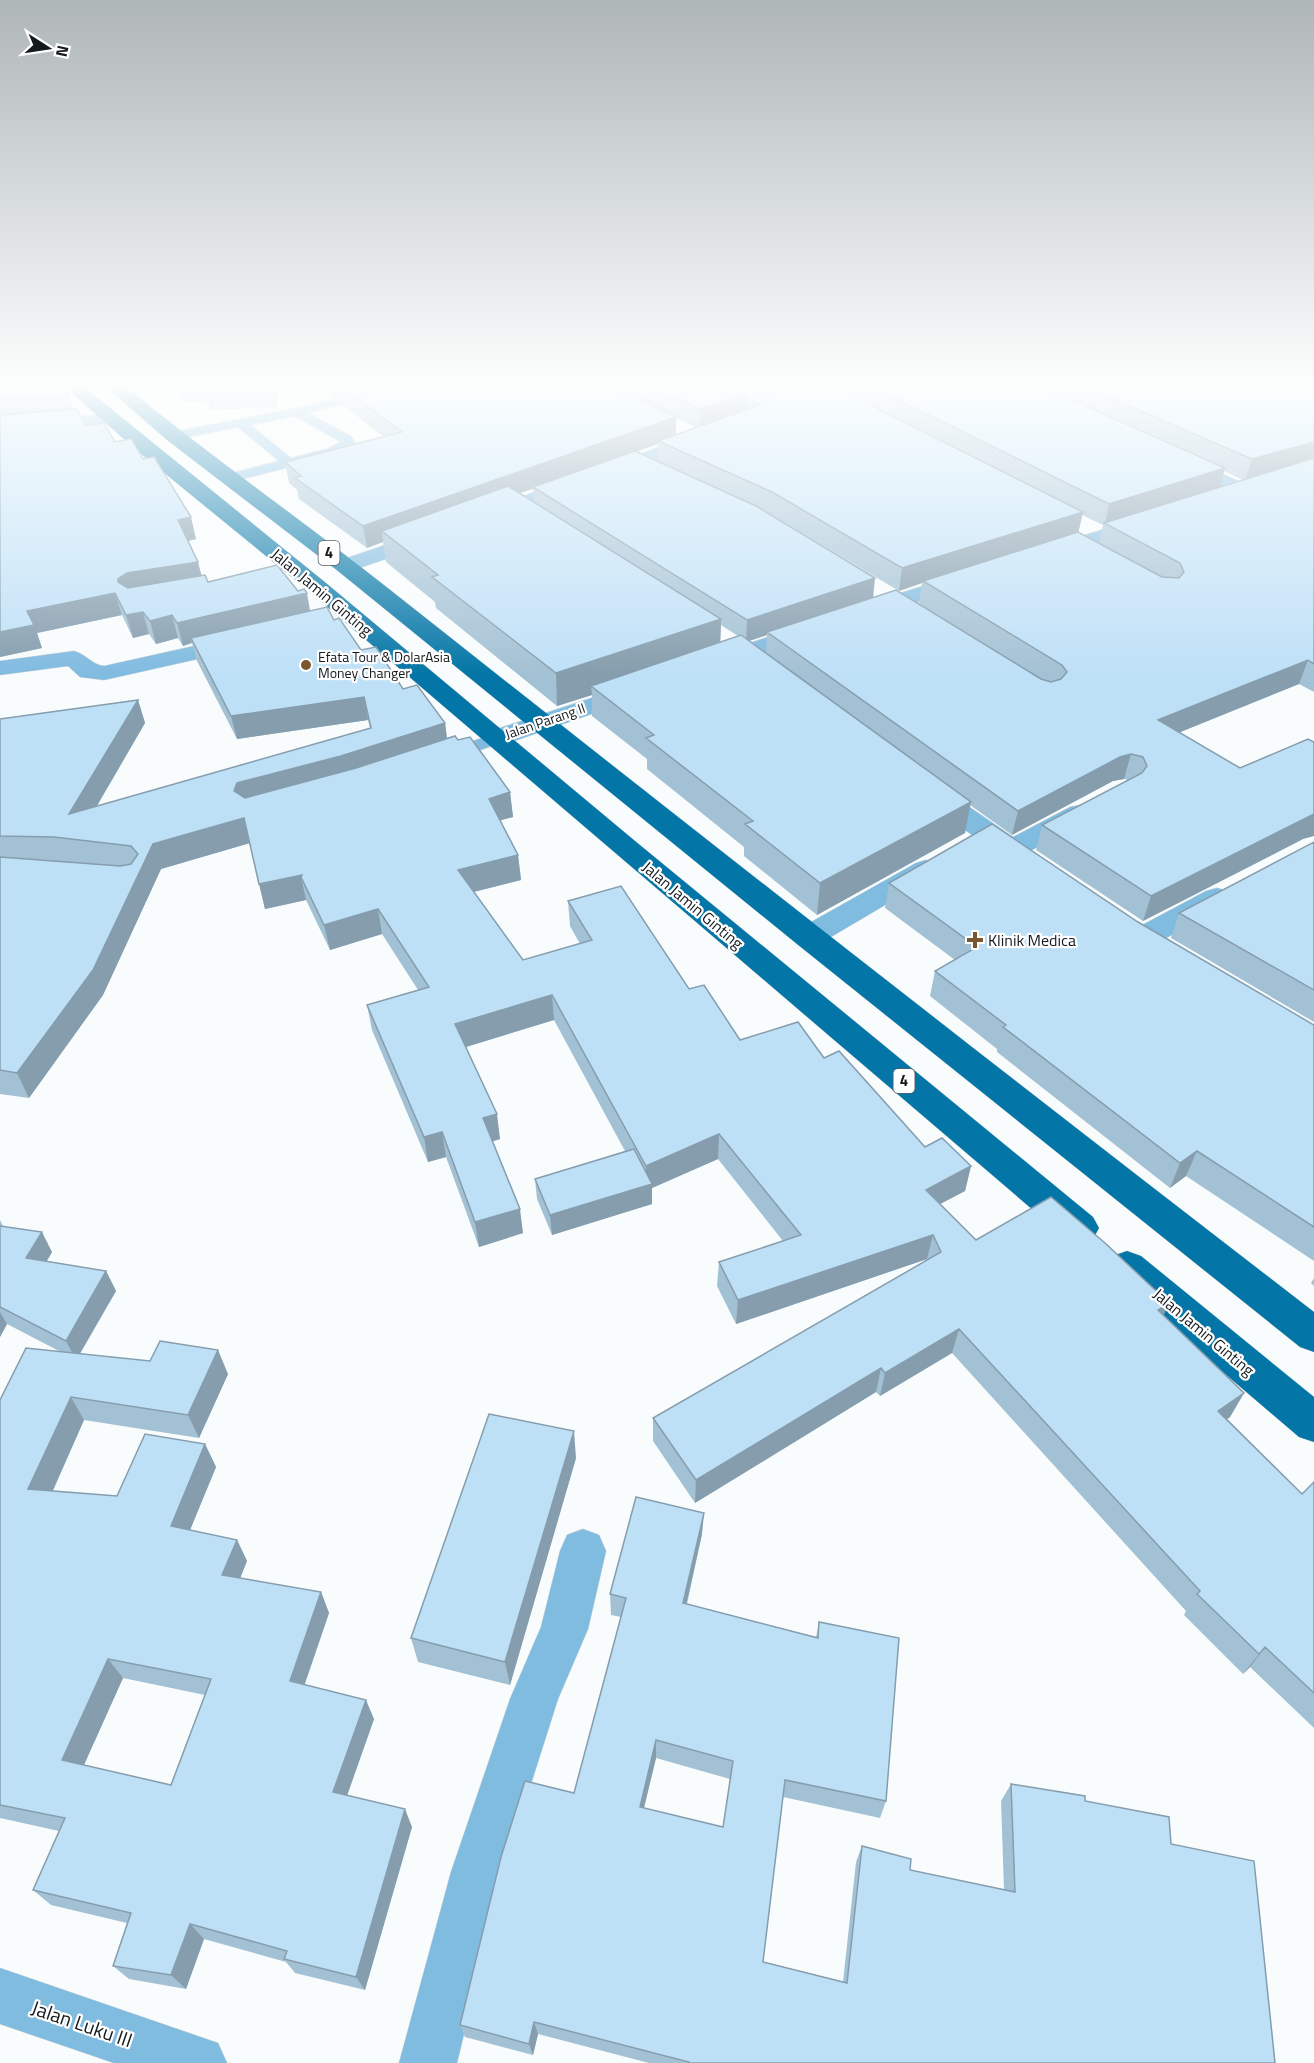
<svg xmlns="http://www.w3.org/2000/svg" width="1314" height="2063" font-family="'Titillium Web',sans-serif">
  <rect width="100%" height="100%" fill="#f9fcfd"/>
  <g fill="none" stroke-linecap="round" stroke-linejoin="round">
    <g stroke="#d5d8d9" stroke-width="2">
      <path id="service" d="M392,386h20l-104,27 44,24 3,6 -18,12 -107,27 -5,-1v-6l54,-14 -41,-34 -64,13 -6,-4 6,-4 123,-24zM295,416l46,26 -14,7 -36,9 -41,-33z
        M494,734l6,1 3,4 -3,4 -52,18 -9,-5 3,-4z"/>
    </g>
    <g stroke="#d5d8d9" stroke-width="1">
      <path id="minor" d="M698,386c25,-1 60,8 74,29l-2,4 -274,100h-14l-3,-4 3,-4 270,-98 -51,-23z
        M112,414l7,2 2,4 -2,4 -119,10v-12z
        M1181,455l71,32 3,4 -3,4h-14l-64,-30 -3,-4 3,-4z
        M1144,517l7,2 3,4 -3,4 -101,33 -8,-2 -3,-5 3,-5z
        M426,531l8,1 3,5 -3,5 -88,31 -8,-2 -3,-5 3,-5z
        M964,573l8,2 3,5 -3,5 -108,34 -8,-2 -4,-5 4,-5z
        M810,623l8,2 4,5 -4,5 -101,34 -9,-2 -3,-5 3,-5z
        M239,636l8,2 4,5 -4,5 -143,32 -24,-3 -12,-11 -68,9v-14l74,-10c12,3 18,14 30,15z
        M634,684l9,2 3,5 -3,5 -140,49 -9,2 -9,-2 -4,-6 4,-6z
        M932,786l10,2 71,49 57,-30 10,-2 10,2 4,6 -4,6 -60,32 2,3 -4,6 -10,3 -10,-3 -86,-60 -4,-6 4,-6z
        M926,860l10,3 5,6 -5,6 -117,69 -11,3 -11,-3 -4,-7 4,-7 119,-67z
        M1217,888l11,3 4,7 -4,7 -75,40 -11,3 -11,-3 -4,-7 4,-7 75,-40z
        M583,1529l16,6 7,16 -18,78 -30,70 -55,173 -46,191h-58l52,-191 59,-173 31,-72 19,-76 7,-16z
        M0,1968l218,75 9,20h-113l-114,-39z"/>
    </g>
    <g stroke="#d5d8d9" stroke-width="1">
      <path id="trunk" d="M64,386h19l243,197 309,258 458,376 6,11 -6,11 -13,4 -13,-4 -757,-647 -175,-143z
        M105,386h20c85,70 177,134 264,203 307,243 615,484 925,723v40l-14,-5 -503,-403 -459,-373 -171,-131z
        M1127,1251l14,5 173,141v45l-15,-5 -186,-159 -5,-11 5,-11z"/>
    </g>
    <use href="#service" fill="#80bbe0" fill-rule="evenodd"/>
    <use href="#minor" fill="#80bbe0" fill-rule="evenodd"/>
    <use href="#trunk" fill="#0375a6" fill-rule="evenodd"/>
  </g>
  <path fill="#a3c1d4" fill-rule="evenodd" d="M0,386l69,8 4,15 13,17 29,16 28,17 53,80 -8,2 14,35 6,6 102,29 24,9 27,30 42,39 42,34 2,15 11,2 52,52 3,25 -13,3 18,35 3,25 -47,12 49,68 57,-16 -10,-18 -2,-25 121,88 51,51 84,18 101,89 46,19 -6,25 -25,13 36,36 193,63 -6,13 81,77 -14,24 -3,2 75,75 12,-12v246l-64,-61 -7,7 -59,-59 2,-4 -234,-258 -72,43 -4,-4 -181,111 -42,-62v-23l274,-158v-1l-191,65 -19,-38 2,-24 64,-21 -65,-82 -66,29v16l-100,31 -15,-36 -2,-20 90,-28 -71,-131 -88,27 34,92 -7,2 30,92 -44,14 -33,-90 -18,5 -56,-132 -5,-25 51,-15 -36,-56 -52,16 -24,-50 -41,9 -15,-66 -89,26 -58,126 -74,103 -29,-4v-375l138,-19 7,23 -48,83 273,-78 -2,-8 -131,19 -40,-78 -5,-18 -9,3 -5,-8 -22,6 -7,-10 -16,4 -11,-23 -85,18 5,15 -42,9z
    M147,386h132l-3,21 -66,3 -2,-9 -26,1 -3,-11 -26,2z
    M317,386h997v306l-15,-8 -120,48 124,107 -160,82 -107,-71 6,-25 86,-45 -4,-1 -11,2 -101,54 -42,-30 -5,28 -148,82 -73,-59v-9l-97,-78v-10l-55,-43v-21l-35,11 -121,-98 -1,-6 -49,-40 -3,-20 -16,6 -68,-49 -2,-9 -8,-7 -4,-21 99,-25 -40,-31 -2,-11 -9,2zM747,394l12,5 5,5 -18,6zM676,418l20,10 -20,7zM658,444v17l-21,-9 3,-2zM1224,471l19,9 -24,7zM533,489l1,12 -14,-8zM765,511l134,80 23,-8 -3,21 67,41 -113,-48zM1082,515l21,10 -4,19 -21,-11zM721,625l17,11 -18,6zM767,635l-1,18 -17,-12z
    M1314,842v180l-143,-84 8,-25z
    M889,883l249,39 176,103v236l-128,-85 -16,12 -173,-136v-3l-67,-53 5,-25 20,-11 -70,-52z
    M0,1220l3,6 49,26 -5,9 59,10 10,20 -36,63 148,20 -29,64 -115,-18 -31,71 64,5 88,-52 11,23 -26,63 47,10 10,21 -7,17 81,14 8,21 -24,71 69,35 -27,76 65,32 -47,163 -70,-17 -9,-11 -82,-23 -18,50 -57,-10 -16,-13 14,-43 -76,-18 -18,-15 26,-59 -59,-13v-418l59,-49 -52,-27 -7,13zM123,1678l82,17 -34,90 -87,-20z
    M1314,1278v8l-3,-3z
    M576,1458l-66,227 -92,-23 -7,-24z
    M702,1534l-15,70 129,33 3,-15 67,179 -6,17 -97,-21 -20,165 80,20 13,-120 6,-16 48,24 94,20 -3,-89 10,-17 74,17 86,43 104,219h-626l-111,-29 -5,21 -68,-18 -5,-12 114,-232 47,-176 -10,-2 -1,-21zM656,1758l74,21 -7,48 -79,-19z"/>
  <path fill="#859dad" d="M272,386h7l-3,21 -4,-20z
    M331,386h52h-42l1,9 -9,2z
    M859,387l-2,20 -3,-14z
    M747,393l-1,20 -47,17 1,-21z
    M676,417v21l-18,3v3l-266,95 -10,-8 1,11 -16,6 -4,-22z
    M1314,442v19l-69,20 7,-22z
    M1225,468l-6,22 -114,34 4,-20z
    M1083,512l-5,22 -155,47 -1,2 -23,8 3,-23z
    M191,517l5,22 -13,3 -5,-22z
    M198,562l6,23 -70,11 -16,-14v-3l9,-6z
    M875,578l-2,21 -106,33v3l-21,7 1,-22z
    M115,593l7,22 -85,18 5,15 -42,9v-25l27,-21z
    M307,593l4,23 -120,22 1,5 -9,3 -6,-23z
    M143,612l6,22 -16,4 -7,-23z
    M172,615l6,23 -22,6 -6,-23z
    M721,619l-1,32 -129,35 1,9 -35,11 -1,-33z
    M1308,660l-9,24 -148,60 7,-24z
    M364,697l4,23 -131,19 -6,-23z
    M138,700l7,23 -67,115 -9,-24z
    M445,723l3,24 -205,61 -9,-17 3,-8z
    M1131,754l-7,25 -11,2 -101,54 6,-24 102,-54z
    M510,792l3,25 -22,6 -2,-24z
    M971,802l-6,31 -148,82 3,-32z
    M1314,814v22l-11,3 -160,82 8,-25z
    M244,818l6,25 -89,26 -58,126 -74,103 -12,-25 136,-229z
    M518,855l3,25 -60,15 -3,-25z
    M302,875l-1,2 5,23 -41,9 -6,-25z
    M378,909l4,25 -52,16 -6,-25z
    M552,995l2,25 -95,29 -4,-25z
    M497,1114l3,25 -13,4 -4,-25z
    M442,1132l4,25 -18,5 -4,-25z
    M719,1134l-1,25 -66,29v16l-100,31 -2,-20 96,-30v-19z
    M1197,1151l-11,25 -16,12 10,-25z
    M971,1166l-6,25 -44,23 5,-24z
    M520,1209l3,24 -44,14 -4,-25z
    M42,1232l10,20 -15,25 -11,-19z
    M933,1235l-6,24 -191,65 2,-24z
    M106,1271l10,20 -40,69 -10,-19z
    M1169,1303l-11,24v-17z
    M0,1312l7,12 -7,13z
    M959,1329l-7,24 -72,43 5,-23z
    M218,1350l10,24 -29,64 -11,-23z
    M881,1368l-5,24 -181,111 1,-23z
    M1244,1393l-14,24 -24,17 12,-23z
    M71,1397l13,23 -41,92 -15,-23z
    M574,1431l2,27 -66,227 -5,-23z
    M205,1444l11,23 -33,80 -12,-21z
    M704,1513l-2,21 -20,89 1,-20z
    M237,1540l10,21 -14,35 -11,-21z
    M321,1592l8,21 -30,87 -9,-19z
    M1265,1647l-15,20 -7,7 16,-20z
    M108,1659l15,19 -45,100 -16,-18z
    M366,1700l8,19 -32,91 -9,-18z
    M656,1740v18l-16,66v-17z
    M405,1809l7,18 -47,163 -9,-13z
    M190,1924l14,15 -18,50 -15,-14z
    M534,2022l4,12 -5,21 -4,-11z"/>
  <path fill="#bee0f7" stroke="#859dad" stroke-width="1.5" fill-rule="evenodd" d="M0,386h64l5,8 -69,5z
    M206,386h66v1l-67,3z
    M341,386h271l64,31 -313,109 -68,-48 6,-2 -16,-14 117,-30z
    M650,386h81l16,7 -47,16z
    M767,386h274l184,82 -116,36 -237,-117h-13l-5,6 4,6 225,113 -181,56 -130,-76 -114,-51 114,-40 3,-8z
    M1083,386h231v56l-62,17z
    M77,409l9,17 18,-3 11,19 16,-3 12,20 11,-2 37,60 -13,3 20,42 -71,11 -9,6v3l10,6 77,-13 3,7 69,-17 21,26 6,-2 3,4 -130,30 -5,-8 -22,6 -7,-9 -17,3 -11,-22 -88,18 7,14 -34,7v-217z
    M635,451l121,55 119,72 -128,42 -214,-133z
    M1314,458v206l-6,-4 -150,60 82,48 68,-29 6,3v72l-163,82 -109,-71 100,-52 5,-7 -4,-9 -12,-3 -11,3 -102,54 -251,-179 129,-42 145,89 10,3 10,-3 6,-7 -5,-7 -139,-84 155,-49 84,45 17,1 5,-6 -4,-9 -76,-40z
    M508,486l213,133 -165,54 -124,-96 6,-2 -56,-44z
    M327,607l7,13 5,-2 22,32 15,-3 27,42 14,-4 28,38 -104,33 -104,27 -3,8 11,7 111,-30 99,-32 3,4 12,-3 40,55 -21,7 29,56 -60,15 65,90 69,-20 -24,-39 53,-15 68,103 15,-4 36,55 58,-18 26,36 15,-7 86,96 17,-9 29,28 -45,24 50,50 75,-43 54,46 64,60 -11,7 86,83 -26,18 84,83 12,-12v211l-49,-46 -6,7 -62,-60 3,-3 -241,-262 -74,44 -4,-5 -185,112 -43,-62 288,-166 -8,-17 -195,65 -19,-38 82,-27 -82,-101 -73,32 -94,-171 -97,29 42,90 -14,4 37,91 -45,13 -33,-90 -18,5 -57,-132 62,-18 -51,-78 -54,16 -23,-48 1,-2 -43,9 -15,-66 -91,26 -60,126 -76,103 -17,-3v-213l120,9 11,-2 7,-10 -7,-8 -77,-9 -54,-1v-117l138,-19 -69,114 302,-86 -7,-31 -133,19 -40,-78z
    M741,635l230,167 -151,81 -75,-59 8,-3 -107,-83 8,-3 -63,-49z
    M992,824l146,98 176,103v202l-117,-76 -17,12 -177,-136 3,-2 -71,-54 42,-24 -88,-64z
    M1314,842v148l-135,-77z
    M634,1149l18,35 -102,31 -15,-36z
    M0,1226l42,6 -16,26 80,13 -40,70 -66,-34z
    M160,1341l58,9 -30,65 -117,-18 -43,92 89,7 28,-62 60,10 -34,82 66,14 -15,35 99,17 -31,89 76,19 -33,92 72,17 -49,168 -72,-18 3,-8 -97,-27 -19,51 -58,-9 18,-53 -98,-23 32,-72 -65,-13v-405l26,-52 124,13zM108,1659l103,20 -40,106 -109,-25z
    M489,1414l85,17 -69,231 -94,-24z
    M636,1497l68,16 -21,90 135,35 1,-16 80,16 -13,163 -101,-21 -22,182 84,21 15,-137 49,13 -1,11 105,22 -4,-108 74,12v5l84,16 2,27 83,17 21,202h-586v-1l-155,-40 -5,22 -69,-19 41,-168 24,-76 49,12 52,-195 -16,-4zM656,1740l77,21 -10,66 -83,-20z"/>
  <linearGradient id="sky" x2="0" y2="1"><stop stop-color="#afb6b7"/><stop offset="0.57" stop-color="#fcfefe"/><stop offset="1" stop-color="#fcfefe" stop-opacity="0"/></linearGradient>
  <rect width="1314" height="675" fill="url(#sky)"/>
  <g fill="#7a572f" stroke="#fff" stroke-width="2">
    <circle cx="306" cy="665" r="6"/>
    <path d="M972 931h6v6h6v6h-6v6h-6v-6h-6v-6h6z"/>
  </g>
  <g text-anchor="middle" stroke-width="4.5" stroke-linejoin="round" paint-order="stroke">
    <g font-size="14" fill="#151a1d" stroke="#fff" text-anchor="start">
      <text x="318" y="662">Efata Tour &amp; DolarAsia<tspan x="318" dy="16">Money Changer</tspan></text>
    </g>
    <g font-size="14" fill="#151a1d" stroke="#fff">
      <text transform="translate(545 721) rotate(-19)" y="5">Jalan Parang II</text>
    </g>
    <g fill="#fff" stroke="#5b5f61" stroke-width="1.5">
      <rect x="318.5" y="541" width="21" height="24" rx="4.5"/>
      <rect x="893.5" y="1069" width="21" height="24" rx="4.5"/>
    </g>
    <g font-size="15" font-weight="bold" fill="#151a1d">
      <text x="329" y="558">4</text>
      <text x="904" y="1086">4</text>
    </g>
    <g font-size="16" fill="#151a1d" stroke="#fff">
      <text transform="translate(322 592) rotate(40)" y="6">Jalan Jamin Ginting</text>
      <text transform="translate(693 905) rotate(40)" y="6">Jalan Jamin Ginting</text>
      <text transform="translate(1204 1332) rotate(40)" y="6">Jalan Jamin Ginting</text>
    </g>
    <g font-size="16" fill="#151a1d" stroke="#fff" text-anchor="start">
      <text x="988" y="946">Klinik Medica</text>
    </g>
    <g font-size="20" fill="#151a1d" stroke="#fff">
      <text transform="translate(82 2024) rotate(19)" y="7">Jalan Luku III</text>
    </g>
  </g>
  <g transform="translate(48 48) rotate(102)" stroke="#ffffff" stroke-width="4.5" paint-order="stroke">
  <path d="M0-4.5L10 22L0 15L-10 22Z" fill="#151a1d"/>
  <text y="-9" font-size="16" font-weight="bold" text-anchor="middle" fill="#151a1d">N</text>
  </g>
</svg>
